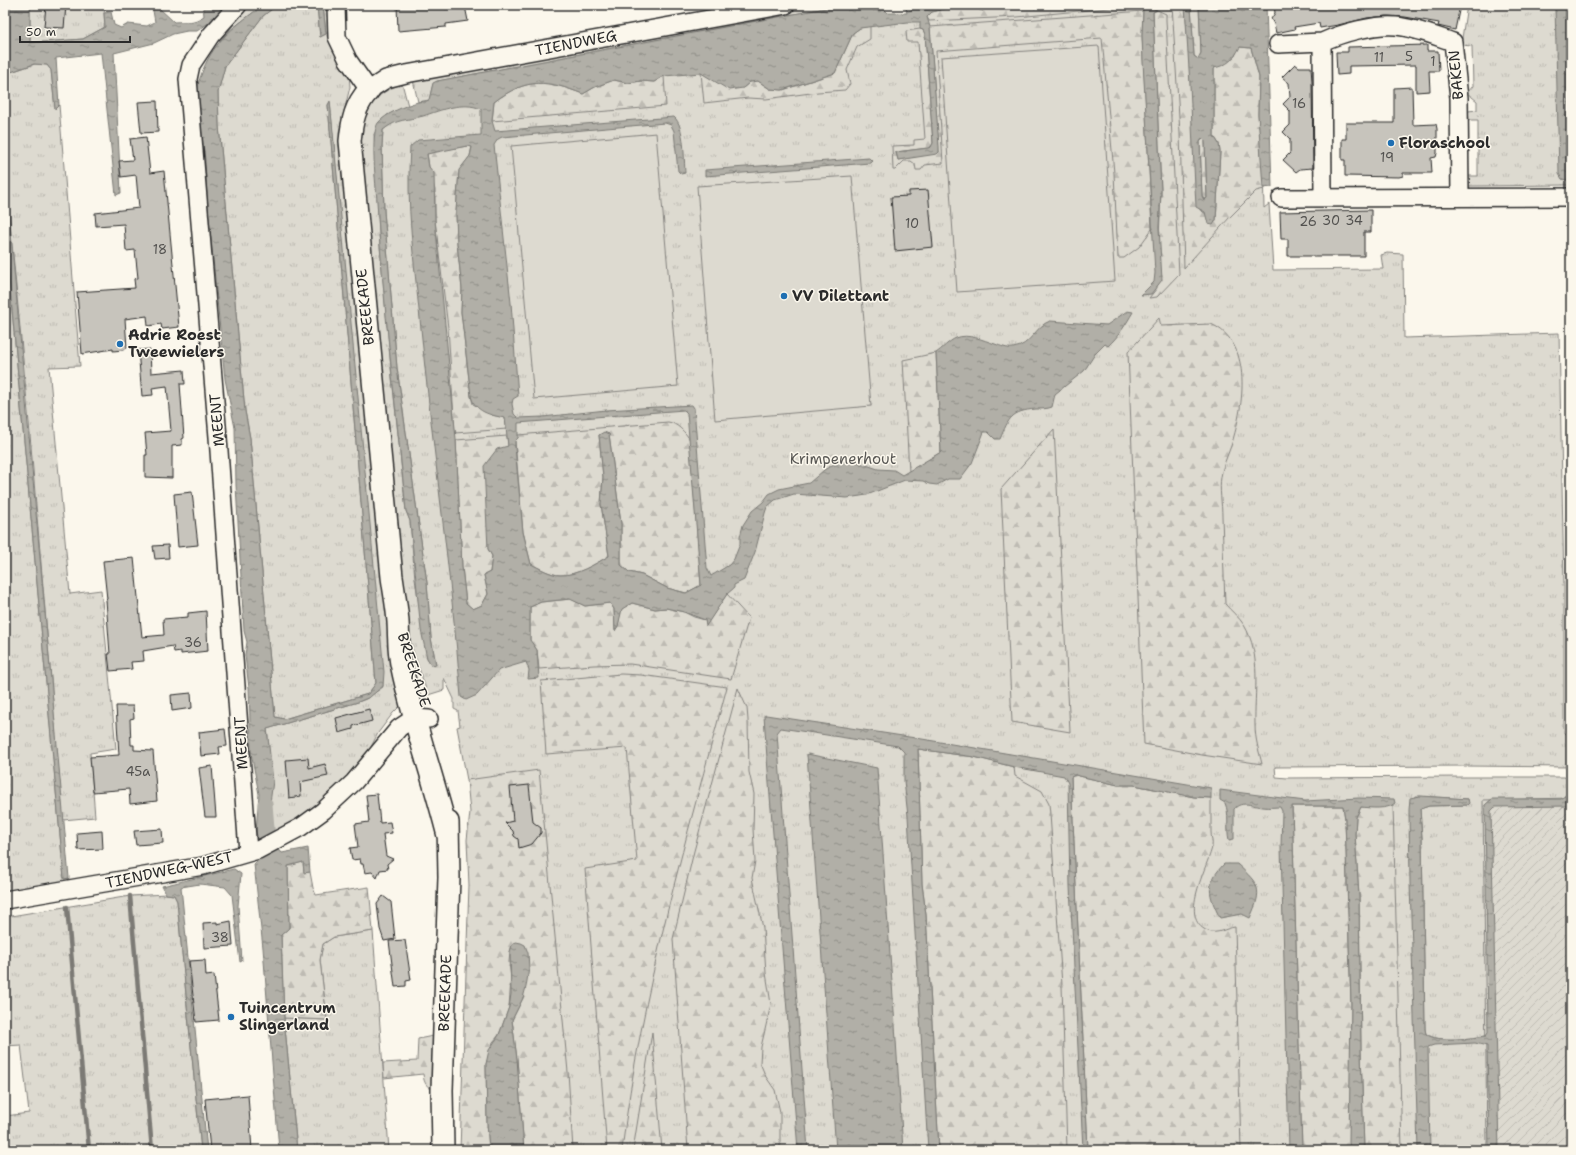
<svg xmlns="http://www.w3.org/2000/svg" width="1576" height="1155" font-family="'Shantell Sans',sans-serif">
  <defs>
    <pattern id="grass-tufts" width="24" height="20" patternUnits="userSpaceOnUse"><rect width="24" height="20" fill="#dddad0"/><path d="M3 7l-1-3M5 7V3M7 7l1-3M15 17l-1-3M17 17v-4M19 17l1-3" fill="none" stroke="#bebbb3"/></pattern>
    <pattern id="forest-firs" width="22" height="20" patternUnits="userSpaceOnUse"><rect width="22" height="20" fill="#dddad0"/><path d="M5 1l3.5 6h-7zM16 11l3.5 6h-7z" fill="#bebbb3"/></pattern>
    <pattern id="garden-furrows" width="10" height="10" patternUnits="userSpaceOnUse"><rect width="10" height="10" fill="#dddad0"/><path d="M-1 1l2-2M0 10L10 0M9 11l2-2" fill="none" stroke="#bebbb3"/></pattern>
    <pattern id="water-ripples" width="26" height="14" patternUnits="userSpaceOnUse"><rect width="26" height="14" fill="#b1afa7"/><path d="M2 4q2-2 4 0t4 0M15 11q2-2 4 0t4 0" fill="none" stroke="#908f88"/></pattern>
  </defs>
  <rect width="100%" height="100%" fill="#fbf7ec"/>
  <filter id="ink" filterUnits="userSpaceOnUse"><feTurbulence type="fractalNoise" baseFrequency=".025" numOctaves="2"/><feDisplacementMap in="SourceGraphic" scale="8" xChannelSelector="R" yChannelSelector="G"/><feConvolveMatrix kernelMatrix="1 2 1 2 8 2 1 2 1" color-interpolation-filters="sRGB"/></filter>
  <g filter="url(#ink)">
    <path fill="url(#grass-tufts)" stroke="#84827e" d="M30,5h76l-2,8 1,14 -22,12 -53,4z
      M250,5h13l-34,26 -10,11z
      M277,5h40l3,32 6,-3 -3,-29h8l18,69 1,13 -11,45 42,404 22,167 -10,10 -15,20 -10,20 -28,34 -32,27 -27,17 -15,1 2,-96 -1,-7 91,-27 8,-3 17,-12 -53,-585 -2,3 48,578 -8,11 -84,25 -9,-2 -25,-279 -5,-27 -26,-285 -1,-34 7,-26 38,-50z
      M813,5h29l-404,76 -5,3 -4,16 -11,2 -5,-22z
      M951,5h308l5,203 5,-4 4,66 110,-1 -2,-14 6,-2 16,1 1,84 155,-5 5,254v146l7,1v33l-105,-1 -191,1 1,10 11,1 179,-1h98l7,2v12l-10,8 -75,237c-13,2 -49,7 -60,-2l-1,-5 -3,-191 -2,-29 9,-3 38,-1 1,-6 -52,-3 5,245 70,-2 2,111h-1030l13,-349 -5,-21h-4l-10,-53 3,-1 -2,-15 -4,-2v-10l-10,-21v12l-16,5 -17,-50 -7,-30 -46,-457c3,-24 2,-50 25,-65 6,-4 13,-7 19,-10l6,23 -21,9 -13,19 5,100 11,124 16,153 4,10 5,58 12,79 5,8 4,-2 -5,-26 -4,-55 -30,-215 -13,-157 -2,-65 1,-16 8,-6 2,-6z
      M1467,5h88l7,174 5,1 4,-5v10l-104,1 -1,-10h12v-56h-9l-1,-9 9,-1v-9l-10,-8 6,-7 -1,-40 -11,-1z
      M1566,5h5v166l-3,-161z
      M35,64l12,1 4,5 4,38 4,-3 21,261 -31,1 21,227 31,-4 15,159 -26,4 5,64 -32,3 -34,-397 -24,-253v-96z
      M5,233l59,645h5l-3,7 -61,10z
      M166,894l8,1 3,6 24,249h-196v-34l24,-3 -8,-68 -16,1v-129l125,-21z
      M373,931l16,219h-92l-13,-132 43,2 -7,-60 3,-16 11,-7z"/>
    <path fill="url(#forest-firs)" stroke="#84827e" d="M960,5h5l18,6v-6h48l4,4 3,-4h102l-123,12 -88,4 -2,-4 5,-5z
      M1172,5h13l15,205 16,10 4,-68 -1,-8 -5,-8v-68l21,-12 4,-9 12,1 8,29 -1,37 6,75 -8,2 -26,26 -46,51 -4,-135z
      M1191,5h8l2,48 -3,6 -4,-3z
      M1157,10l9,4v6l13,254 -22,23 -8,1 8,-10 4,-97 -8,-179z
      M1143,11l-1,24 10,194 -13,18 -15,11h-6l-4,-85 -12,-135 -166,13 7,112 -18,2 -4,5h-5l-1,-6 -4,-3h-7l-9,9h-2l-1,-24 22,-1v-5l11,-1 -7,-97h-11l-1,-11 14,-2 3,1 2,4 8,109 -2,4 -3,1 -32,4 2,8 41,-8 -9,-125z
      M870,26v13l-13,8 -10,23 3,14 -5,6 -27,2 -52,7 -18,-1 -44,5 -3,-30 42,15 7,-6 8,-1 12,8 13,1 52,-17 18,-40 7,-5z
      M664,76l2,30 -174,15 2,-19c33,-25 53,-22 89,-8l12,-7 19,-7 14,3 13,-2 13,1z
      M1202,137l3,4 2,57 -3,2 -2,-4 -2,-54z
      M467,146h5l-2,10 -11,15 -3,41 1,31 5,46 -1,23 10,84 2,8 19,11 13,3 2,11 -52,4 -7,-105 -13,-108v-30l-6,-23 -2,-14z
      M1159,318l2,8 50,-2c41,18 33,77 23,112 -3,13 -11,27 -13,41 -2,12 1,27 1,39 1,30 2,59 3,88 6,7 14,13 19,21 18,30 10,67 11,100 0,14 4,26 7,39l-60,-9 -58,-11 -16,-392z
      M936,353l5,99 -32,20 -6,-112z
      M668,422c9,1 18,11 22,18l11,145 -15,8 -19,-5 -25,-13 -13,-3 -8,-7v-41l-12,-90 -5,-1 -5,2 4,42 -2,27 8,52c-14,8 -32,20 -49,19 -9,0 -21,-7 -29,-11l-8,-32 -8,-91 3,-3v-3z
      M1054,429l15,283 1,20 -58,-10 -11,-233z
      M507,436l1,10 -20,103 4,7 -2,16 -6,3 4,19 -6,11 -9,4 -7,-5 -4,-37 -6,-127z
      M727,594l22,24 -18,61 -101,-15 -36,1 -55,4 -2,-19 -7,-9v-34l11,-5 30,-3 14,7 25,-3 4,6 1,21 3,-4 3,-17 11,-6 23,6 11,-1 18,4 10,5 11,3 1,5z
      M621,674l20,1 86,12c-41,152 -86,306 -105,463h-15l-22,-281 52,-8 -10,-113 -81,6 -5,-73z
      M738,688l9,20 1,12 1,52 5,22 -1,35 2,32 -3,17 11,50 3,45 5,31 -10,43 -1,16 6,14 9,13 5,22v38h-92l-15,-211 21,-88z
      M918,749l56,8 40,10 1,9 27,15 7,13 1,10 12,171 5,165h-128l-13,-235 -4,-31z
      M539,770l29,302 5,78h-49l-7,-91 -5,-39 11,-22 -11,-53 -2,7 -1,10 2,17 -2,28 -10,28 -6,7 -7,22 1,58 2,28h-29l9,-265 -2,-45 3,-28 -3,-32z
      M1075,775l43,10h16l60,12 17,1c0,11 0,23 0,34 0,5 2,10 1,15 -4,20 -35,72 -4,84 9,4 18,-3 27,-4l6,223h-153l-17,-373z
      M1393,805l9,345h-38l-3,-99 -2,-155 -4,-62 1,-17 5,-10z
      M1292,806h51l2,13 6,185 -1,146h-48z
      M303,862l1,10h6l3,16 3,7 53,-8 4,44 -39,6 -11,7 -3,16 7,60 -43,-2 -3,-83 8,-7 -1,-62z
      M652,1032l10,118h-29z
      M438,1035l-2,57c-9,-5 -12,-8 -13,-18l-39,4 -1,-15 34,-2 1,-22z"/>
    <path fill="url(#garden-furrows)" stroke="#84827e" d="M1571,798v352h-84l-4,-350z"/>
    <path fill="#dddad0" stroke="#84827e" d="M1099,46l16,235 -158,11 -16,-235z
      M656,133l22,253 -144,13 -23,-253z
      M852,176l19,230 -156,14 -18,-234z"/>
    <path fill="url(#water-ripples)" stroke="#7b7a75" fill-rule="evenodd" d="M7,5h23v38l53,-4 22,-12 -1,-14 7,-1 3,13 7,3 7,-4 19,2 8,-4 -3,-17h7v3l15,14c14,-1 18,2 30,-6l-1,-11h25l-15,19 -3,-2 -13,9h-10l-14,3 -19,9 -40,10 7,140 -5,2 -15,-142 -45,5 3,47 -4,4 -4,-39 -4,-5 -13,-1 -29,10v-25l4,-1z
      M263,5h14l-14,11 -38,50 -7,26 1,34 26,285 5,27 25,279 9,2 84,-25 8,-11 -48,-578 2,-4 54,571 -1,14 -13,11 -12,5 -91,27 6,52 -7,51 6,5 -13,6 -3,-11 3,-38 -8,-41 -2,-65 -4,-33 2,-13 -3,-11 -8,-146 -1,-57 -10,-49 -18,-180 -2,-39 -8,-66c0,-9 3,-16 6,-24 12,-31 34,-45 60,-65z
      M317,5h6l3,29 -6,3z
      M842,5h38l8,8h19l-1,-4 2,2 4,-1 3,-5h45l-28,7 -5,5 3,10 9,119v6l-2,2 -39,6 -2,-8 32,-4 3,-1 2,-4 -8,-109 -2,-4 -3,-1v-7h-12l-48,6 -7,5 -18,40 -53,17 -12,-1 -12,-8 -8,1 -7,6 -14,2 -28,-17 -37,3 -10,6 -13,-1 -13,2 -14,-3 -19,7 -12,7c-36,-14 -56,-17 -89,8l-2,19 3,10 179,-14c11,9 10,43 11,56l-4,1 -3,-3 -4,-40 -3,-6 -6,-2 -163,14 -4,2 -4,6 17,158 7,93 -5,3 -1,5 2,10 4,4 25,-1 63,-7 86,-5 2,3 13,160 4,8 18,-11 5,-6 6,-15v-7l3,-12 9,-14 11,-9 6,-8 10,-5 30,-6 15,-13 12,-7 12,-4 30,10 16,1 8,5 39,-23 -5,-99c6,-4 13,-12 20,-15 12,-5 27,2 39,6 6,2 12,5 18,4 18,-2 22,-22 37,-27l57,4 20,-14 6,1c-7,12 -14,24 -25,34l-3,-2 -10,10 -11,17 -29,23 -3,13c-5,2 -11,2 -16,2 -25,2 -27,9 -36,30h-5l-7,-7h-4l-12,31 -12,16h-12l-11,6 -8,-1 -6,-3 -18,-1 -38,15 -20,3 -53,-4 -19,6 -8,7 -2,6 -10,39 -11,28 -10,5v3l-7,6 -21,32 -1,-6 -21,-8 -18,-4 -11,1 -23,-6 -10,6 -4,17 -3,5 -1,-22 -4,-6 -25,3 -15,-7 -29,3 -11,5v33l7,10 2,28 -11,1 1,-9 -3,-8 -27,8 -22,25 -11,5 -5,-3c-10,-126 -29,-252 -41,-378 -6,-57 -14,-115 -10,-172l8,-7 63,-5v-26c-18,-8 -40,1 -58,7 -17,5 -25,2 -40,14l-1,16 2,65 13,157 30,215 4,55 5,27 -4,1 -5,-8 -6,-28 -11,-109 -4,-10c-10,-103 -23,-206 -29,-310 -1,-16 -7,-66 1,-78 7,-9 28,-18 40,-21 4,-1 7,0 11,-2l4,-17 4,-2zM467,146l5,1 -2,9 -11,14 -3,42 1,31 5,46 -1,23 10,84c4,16 19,19 34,22l3,28 -11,3 -13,17 4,83 4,7 -2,16 -6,3 4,19 -6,11 -9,4 -7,-6 -4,-36 -6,-128 -21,-219 -1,-47 -5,-6 -2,-13zM684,410l3,3 14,172 -15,8 -19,-5 -25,-13 -13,-3 -8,-7v-41l-12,-90 -5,-2 -5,3 4,42 -2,27 8,52c-14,8 -33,20 -49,19 -9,0 -21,-7 -29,-11l-8,-32 -8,-85v-6l3,-3v-15z
      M1142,5h11l1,4 3,1 -4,2 8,179 -2,36 3,53 -11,14 -10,1 13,-13 1,-9 -12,-211 -1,-27 1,-24z
      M1185,5h6l3,51 4,3 3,-6 -2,-48h67l6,182 -9,1 -5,-74 1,-37 -8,-29 -11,-1c-7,13 -12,18 -26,21v68l5,8 1,8 -4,68 -3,5 -5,-1 -3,-12 -9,-5 -6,-122zM1202,138l3,3 2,57 -3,2 -2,-4 -2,-54z
      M1555,5h11l2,5 3,165 -4,5 -5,-1 -3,-5z
      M869,158l3,3 -2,2 -165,13v-6z
      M5,170l64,708 -5,1 -59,-646z
      M766,715l156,24 289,49v10l-17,-1 -60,-12h-16l-43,-10 -4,2 17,373h-5l-13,-264 -2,-103 -4,-7 -50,-9 -40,-10 -56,-8 4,135 4,31 13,235h-11l-20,-334 -4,-35v-29l-6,-6 -117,-18 -4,5 31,417h-10l-31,-392 -3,-42z
      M807,754l70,14 19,272 7,110h-67z
      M1220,790l85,11 54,-3 35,1 1,4c-7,7 -25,5 -34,4l-5,10 -1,17 4,62 2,155 3,99h-14l-1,-8 2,-138 -6,-185 -2,-13h-51l10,344h-13l-8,-303 1,-36 -2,-4c-5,0 -11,1 -17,0 -10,-1 -21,-7 -29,2v30l-5,1c-3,-13 1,-25 -4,-37l-5,-3z
      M1571,791v111l-1,-96 -75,1 -4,4 8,339h-10l-2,-104 -12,-3 -41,2 -6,2 2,103h-12l-8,-267 -1,-73 1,-12 10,-2 48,3 1,4 -2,2 -38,1 -9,3 2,29 3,191 1,5c11,9 47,4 60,2l2,-3 -3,-228 7,-6h69z
      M275,845l7,8 26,-5 2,24 -6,1 -1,-11 -15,4 1,62 -8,7 3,83 13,132h-18l-16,-202 -9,-84z
      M1224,864h13c23,21 26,25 13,54l-8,-4 -22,4c-12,-24 -15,-34 4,-54z
      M234,869l7,5 -3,32 4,55 -2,1 -8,-67 -7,-8 -25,-3 -19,3 26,263h-6l-24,-249 -3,-6 -8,-1 -4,-8z
      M516,942l5,1 4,2 3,8 1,15 -3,19 -3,11 -11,22 5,39 7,91h-35l-2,-28 -1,-58 3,-14 10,-15 10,-28 2,-13 -1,-42 2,-7z"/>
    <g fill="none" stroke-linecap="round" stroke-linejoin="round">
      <path stroke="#7b7a75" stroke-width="4.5" d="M130,896l22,254
        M67,907l22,243"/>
      <path stroke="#b1afa7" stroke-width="15" d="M265,804l4,48"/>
    </g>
    <path fill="#c7c4bc" stroke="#2b2b2b" d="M46,5h20l-2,23 -20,-1z
      M397,5h48v4l20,-3 3,15 -22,3v3l-48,4z
      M1274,5h178l8,1 -5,24 -17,-4 1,-3 -34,-6 -18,-1 -20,2 -29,7 -18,3 -1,-5 -25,4 1,2 -19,4 -2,-9 -3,-5 4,-6z
      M1427,45v6h11l1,20h-10l1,20 -14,1v-27l-67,1v8l-12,1 -1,-23h12v-5z
      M1295,64l4,3h12l1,15 1,86 -13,1 -4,3 -13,-12 7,-7v-14l-7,-7 7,-7v-14l-7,-7 7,-7 -1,-14 -7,-6z
      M1412,87l1,38 23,-1 1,5v24l-1,4 -5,1 1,15h-29v3l-4,1 -54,-1v-16h-3v-21h4v-16h48v-35z
      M157,101l1,31 -17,1 -3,-31z
      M146,137l4,36 14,-2 15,156 -17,2 -1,-5 -13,2 -1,-10 -22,3 2,29 -4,2 -10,1v-2l-31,5 -5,-62 58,-4 -1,-9 4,-1 -3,-28 -9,1 -2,-27 -28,2 -1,-13 44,-5 -3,-33 -15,2 -2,-16 14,-1 -3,-21z
      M928,190l5,57 -38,4 -4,-54 18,-1v-5z
      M1371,210v22h-7v24h-76v-17h-7l-1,-27z
      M150,349l1,24 33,-3 1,14h-5l4,54 -2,1v6l-10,1v32l-27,-1v-22h2l-2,-22 26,-2 -4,-45 -15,2 1,7 -11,1 -4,-46z
      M192,492l6,53 -20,2 -4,-53z
      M168,545l1,13 -14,1 -2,-13z
      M134,558l8,79 22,-2 -1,-16 25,-2v-4l18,-2 2,40 -27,3v-3l-7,1 -1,-6 -30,5 1,10 -13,1 1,7 -22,2 -2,-17h2l-4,-54 1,-1 -4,-38z
      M191,693l1,15 -20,3 -1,-16z
      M116,706h17l1,12 -4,1 1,26h3v5l19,1 4,50 -27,3 -1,-15 -36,3 -3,-35 29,-2z
      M369,709l3,12 -19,5v3l-14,4 -3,-15z
      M225,729l2,17 -8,1 1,7 -19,2 -2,-24z
      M308,758l1,10 16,-4 3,12 -28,6 1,14 -12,2 -3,-38z
      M212,766l4,51h-11l-6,-49z
      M529,785l4,37 8,6v5l-9,11 -13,4 -1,-9 -4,-3 -1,-5 -8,-8 8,-2 -3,-34z
      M377,794l3,29 10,-1 2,11 -9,1 3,22 7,3 -6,5 1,5 -8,1 -3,8 -5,-6 -7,1 -2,-9h-2l-1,-5 -8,1 -2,-12 8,-1 -3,-23 14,-2 -3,-27z
      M162,829l1,14 -27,2 -2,-14z
      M102,831l1,18 -25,1 -1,-17z
      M383,896l8,6 4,37 -11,2 -4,-12 -3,-25z
      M231,921l2,25 -29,2 -1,-25 14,-1v2z
      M405,940l6,40 -5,1v5l-11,1 -6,-46z
      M205,960l1,16 8,-1 5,45 -23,2 -7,-61z
      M248,1095l4,55h-42l-5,-51z"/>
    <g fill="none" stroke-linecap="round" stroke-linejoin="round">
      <g stroke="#2b2b2b" stroke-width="20">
        <path id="minor" d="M238,5l-27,30 -20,30 -3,14 30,358 30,415
          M336,5l1,32 11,23 21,30 17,-11 20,-5 380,-69
          M1278,44l44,-2
          M1281,198l290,-1
          M1323,198l-1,-156c20,-9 52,-18 74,-16 20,2 39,10 57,16l6,56 1,98
          M5,900l198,-34 55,-16 43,-23 22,-16 31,-29 45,-54 15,-10 15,1"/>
      </g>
      <g stroke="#2b2b2b" stroke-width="24">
        <path id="major" d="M369,90c-14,15 -17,31 -19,51l42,436c2,15 5,30 6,45 1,16 0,31 4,46 12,57 32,111 46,168
          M443,1150l-1,-60 7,-213 -1,-55"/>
      </g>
      <use href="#minor" stroke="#fbf7ec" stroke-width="17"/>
      <use href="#major" stroke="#fbf7ec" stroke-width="21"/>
    </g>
  </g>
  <g fill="#1f6fb2" stroke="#fbf7ec" stroke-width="1.5">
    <circle cx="1391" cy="143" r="4"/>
    <circle cx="784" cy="296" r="4"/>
    <circle cx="120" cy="344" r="4"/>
    <circle cx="231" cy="1017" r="4"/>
  </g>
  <g text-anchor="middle" stroke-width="3" stroke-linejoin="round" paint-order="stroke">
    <g font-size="13" fill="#52514f">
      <text x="1409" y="61">5</text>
      <text x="1379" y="62">11</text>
      <text x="1433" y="66">1</text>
      <text x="1299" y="108">16</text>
      <text x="1387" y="162">19</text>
      <text x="1331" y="225">30</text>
      <text x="1354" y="225">34</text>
      <text x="1308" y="226">26</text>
      <text x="912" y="228">10</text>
      <text x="160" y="254">18</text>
      <text x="193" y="647">36</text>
      <text x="138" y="776">45a</text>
      <text x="220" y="942">38</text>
    </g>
    <g font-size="15" fill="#2b2b2b" stroke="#fbf7ec">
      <text transform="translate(576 43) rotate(-11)" y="5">TIENDWEG</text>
      <text transform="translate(1456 75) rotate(-95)" y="5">BAKEN</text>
      <text transform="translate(365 307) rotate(-96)" y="5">BREEKADE</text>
      <text transform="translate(217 420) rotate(-95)" y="5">MEENT</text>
      <text transform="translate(414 670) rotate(72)" y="5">BREEKADE</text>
      <text transform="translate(241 743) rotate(-93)" y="5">MEENT</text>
      <text transform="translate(169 870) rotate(-12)" y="5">TIENDWEG-WEST</text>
      <text transform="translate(445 993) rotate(-88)" y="5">BREEKADE</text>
    </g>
    <g font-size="15" font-weight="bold" fill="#2b2b2b" stroke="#fbf7ec" text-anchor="start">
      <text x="1399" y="148">Floraschool</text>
      <text x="792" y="301">VV Dilettant</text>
      <text x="128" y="340">Adrie Roest<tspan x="128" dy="17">Tweewielers</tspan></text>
      <text x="239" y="1013">Tuincentrum<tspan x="239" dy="17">Slingerland</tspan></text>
    </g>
    <g font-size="15" fill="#585754" stroke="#fbf7ec">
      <text x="843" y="464">Krimpenerhout</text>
    </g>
  </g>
  <rect width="1576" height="1155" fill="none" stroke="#fbf7ec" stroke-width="20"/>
  <rect x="10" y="10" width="1556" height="1135" fill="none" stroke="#2b2b2b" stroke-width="1.5" filter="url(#ink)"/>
  <path d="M20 36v6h110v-6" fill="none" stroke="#2b2b2b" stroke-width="2"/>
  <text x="26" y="36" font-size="12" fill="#2b2b2b" stroke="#fbf7ec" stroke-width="3" paint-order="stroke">50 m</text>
</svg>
